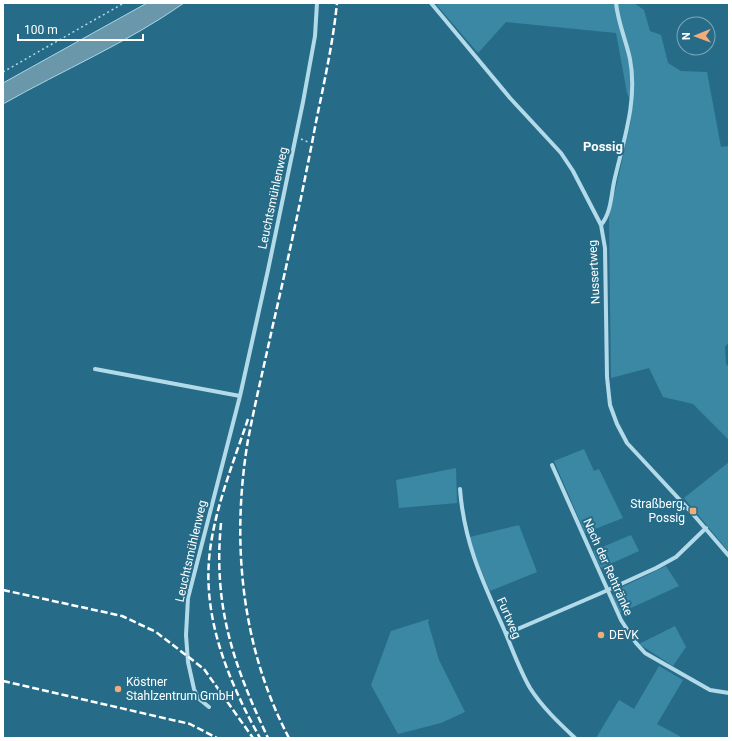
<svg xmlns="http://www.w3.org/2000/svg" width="732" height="741" font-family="Roboto,sans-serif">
  <rect width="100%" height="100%" fill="#266c88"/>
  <path fill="#3b88a4" d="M435,3h199l10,7 6,21 11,4 7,28 13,8 26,1 14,75 8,-1v196l-4,5 1,17 3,3v73l-36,-36 -30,-7 -14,-29 -38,10 -2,-160 22,-97 1,-17 -5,-11 -11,-60 -110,-11 -28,31z
    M584,449l10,22 5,-2 24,49 -38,15 -31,-72z
    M729,462v90l-45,-54z
    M456,468l1,35 -58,5 -3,-28z
    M519,525l18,47 -47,19 -14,-33 -6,-21z
    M631,535l8,16 -38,17 -8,-17z
    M666,566l13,20 -59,27 -7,-17 3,-6z
    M429,619l-1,3 11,38 26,52 -24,11 -43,11 -27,-49 20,-54z
    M675,626l11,21 -13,19 -34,-22z
    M659,666l24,14 -26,44 26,14h-87l23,-38 15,9z"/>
  <path fill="#6a97a9" stroke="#a7d8e9" d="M147,3h37c-57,40 -121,67 -181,101v-21z"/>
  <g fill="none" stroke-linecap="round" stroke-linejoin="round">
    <path stroke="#b2dae9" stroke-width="1.5" stroke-dasharray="2 3" stroke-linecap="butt" d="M3,72l121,-69
      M301,139l7,3"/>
    <path stroke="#b2dae9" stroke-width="4" d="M431,3l79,95 51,55 12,18 28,54 4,23 2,129 3,28 7,19 10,19 65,70 37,43
      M601,225c10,-12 10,-28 13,-43 9,-40 24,-81 16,-123 -4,-19 -12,-36 -14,-56
      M95,369l145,27
      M552,465l69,155 15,23 9,10 65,37 19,3
      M460,489c4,53 22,91 43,138 9,21 16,42 27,61 12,19 29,35 45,50
      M506,634l93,-40 57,-26 20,-11 30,-29
      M209,707l-11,-9 -4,-9 -6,-27 -2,-27 2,-37 52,-202 28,-126 35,-168 12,-66 2,-33"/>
    <path stroke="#fff" stroke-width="2.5" stroke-dasharray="7 3" stroke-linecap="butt" d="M248,419c-15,45 -35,93 -39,141 -5,63 21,124 51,178
      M221,523c-8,83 12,141 47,215
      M3,590l119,26 34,16 48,37 49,69
      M3,681l187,43 27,14
      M289,738c-48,-91 -58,-197 -41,-298 7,-37 16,-74 24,-111 16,-69 31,-138 44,-207 8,-39 17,-79 21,-119"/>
  </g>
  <g fill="#f2ac77" stroke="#266c88" stroke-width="1.5">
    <rect x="689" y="507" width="8" height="8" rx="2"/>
    <circle cx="601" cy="635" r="4"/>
    <circle cx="118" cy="689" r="4"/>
  </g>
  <g text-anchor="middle" stroke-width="4" stroke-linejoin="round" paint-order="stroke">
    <g font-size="12" fill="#fff" stroke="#266c88">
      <text transform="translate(273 198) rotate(-78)" y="4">Leuchtsmühlenweg</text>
      <text transform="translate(594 272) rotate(-93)" y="4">Nussertweg</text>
      <text transform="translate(191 551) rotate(-77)" y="4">Leuchtsmühlenweg</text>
      <text transform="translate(608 567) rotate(66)" y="4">Nach der Rehtränke</text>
      <text transform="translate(509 618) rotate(67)" y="4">Furtweg</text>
    </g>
    <g font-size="12" fill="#fff" stroke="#266c88" text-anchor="start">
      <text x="685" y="508" text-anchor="end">Straßberg,<tspan x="685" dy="14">Possig</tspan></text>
      <text x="609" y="639">DEVK</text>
      <text x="126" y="686">Köstner<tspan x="126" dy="14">Stahlzentrum GmbH</tspan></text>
    </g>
    <g font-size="13" font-weight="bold" fill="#fff" stroke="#266c88">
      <text x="603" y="151">Possig</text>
    </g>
  </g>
  <rect width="732" height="741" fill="none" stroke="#ffffff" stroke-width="8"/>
  <g transform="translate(696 36) rotate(269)"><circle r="19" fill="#266c88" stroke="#7da7b8"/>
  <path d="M0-3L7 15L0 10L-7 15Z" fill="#f2ac77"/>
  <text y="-6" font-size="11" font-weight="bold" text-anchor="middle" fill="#ffffff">N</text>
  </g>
  <path d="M18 34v6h125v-6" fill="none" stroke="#ffffff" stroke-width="2"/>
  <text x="24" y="34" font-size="12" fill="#ffffff" stroke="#266c88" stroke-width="3" paint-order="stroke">100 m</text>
</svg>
